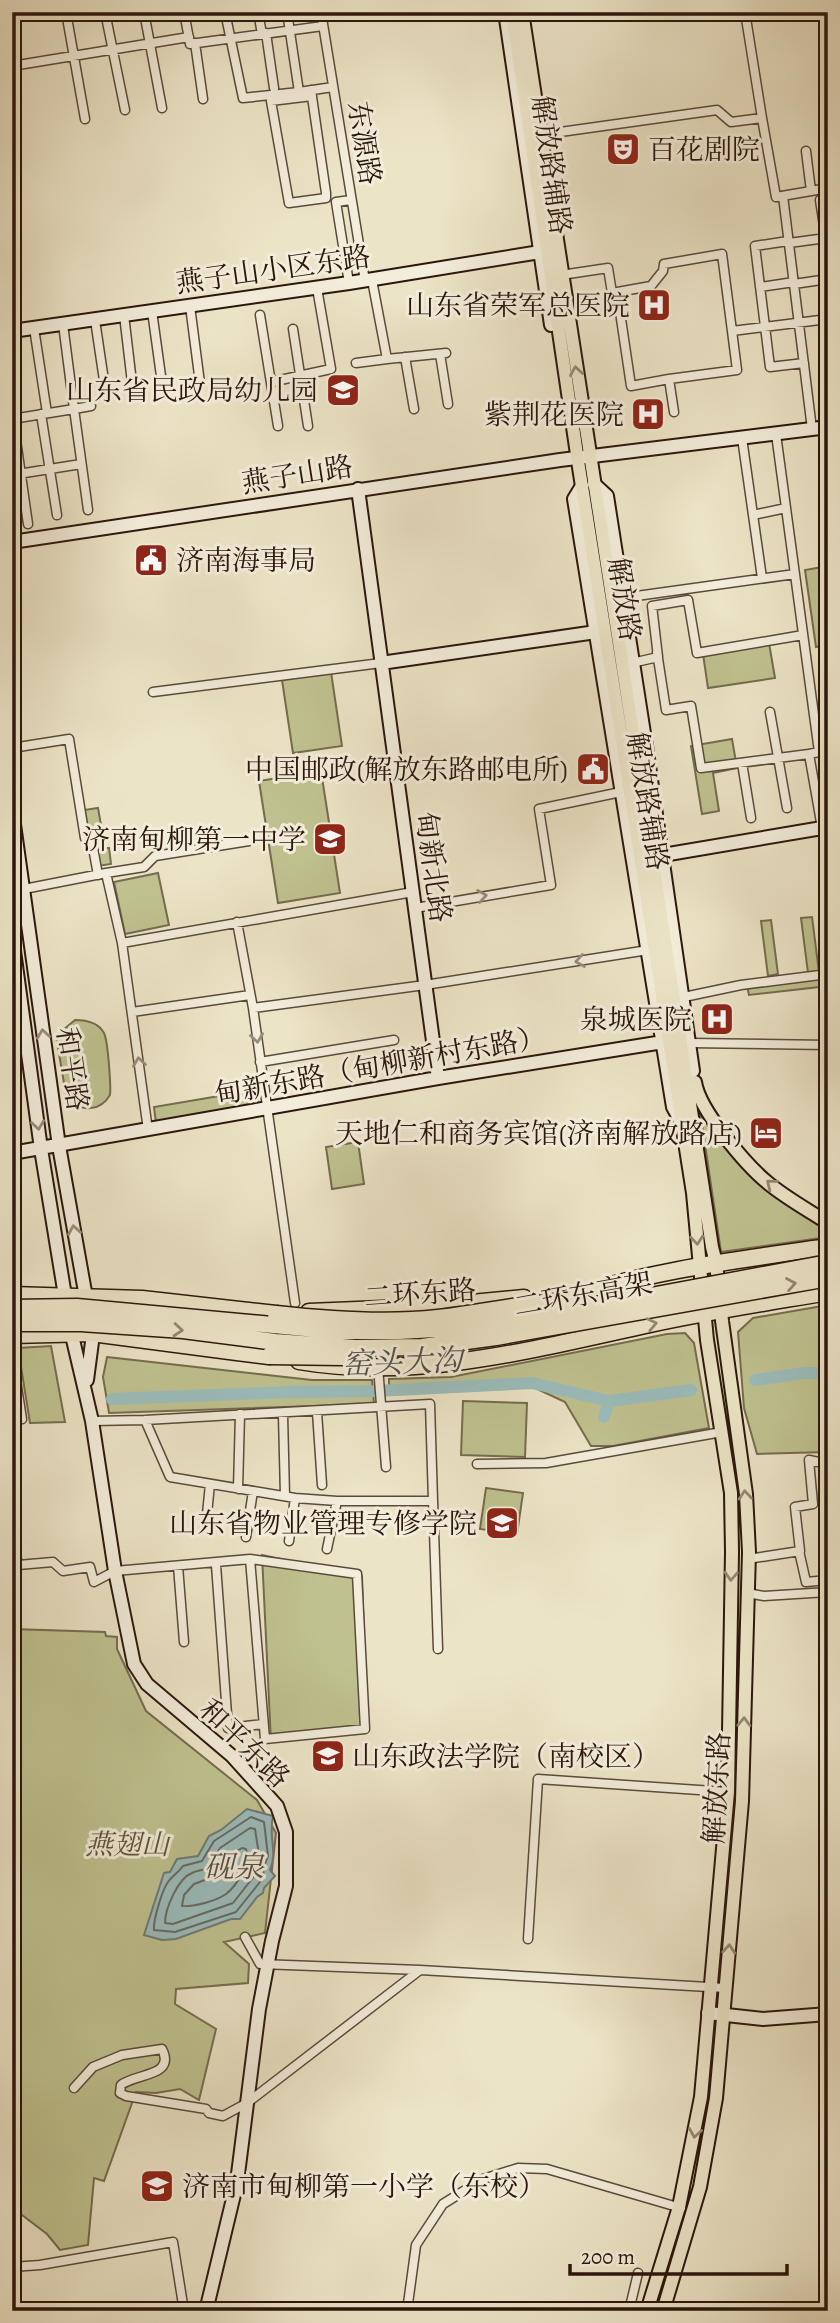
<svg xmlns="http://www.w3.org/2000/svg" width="840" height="2323" font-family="Alegreya,'Noto Serif SC',serif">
  <rect width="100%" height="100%" fill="#ece4c7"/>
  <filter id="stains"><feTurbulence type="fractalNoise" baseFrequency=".00286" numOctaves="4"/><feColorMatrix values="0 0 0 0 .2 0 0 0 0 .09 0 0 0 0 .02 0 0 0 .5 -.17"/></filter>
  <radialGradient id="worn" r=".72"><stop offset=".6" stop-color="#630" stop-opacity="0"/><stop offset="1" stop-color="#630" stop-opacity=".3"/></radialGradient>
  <path fill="#bfc290" stroke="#756c4e" stroke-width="2" d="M828,566v79l-12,2 -11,-77z
    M769,643l6,35 -67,10 -5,-34z
    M331,672l11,74 -49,7 -11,-73z
    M732,739l5,29 -24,5 6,38 -17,3 -11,-68z
    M321,771l19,122 -62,10 -19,-122z
    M98,808l7,40h4l2,16 -13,2 -11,-31 -3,-25z
    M158,873l11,52 -44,9 -11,-52z
    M812,917l7,55 -11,1 -7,-55z
    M771,920l7,54 -10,2 -7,-55z
    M828,977v9l-79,9 -2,-9z
    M75,1020c11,0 23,2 29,13 4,8 7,53 6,62 -10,17 -27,16 -43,6l-11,-65z
    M255,1090l3,14 -102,19 -2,-16z
    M698,1098l45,62 85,64v13l-107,15z
    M358,1142l6,42 -32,5 -6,-42z
    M828,1305v147l-71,2 -13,-46 -6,-76 15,-14z
    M685,1333l9,10 15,85 -96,18h-22l-26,-44 -32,-15 -1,-7 -143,14v-15l62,-2 216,-43z
    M51,1346l14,76 -35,1 -12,-75z
    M107,1357l205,23h60l2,24 -265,9 -6,-36z
    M463,1401l64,2 -2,54 -64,-2z
    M486,1488l37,5 -6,41 -37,-5z
    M262,1555l100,21 5,155 -96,11z
    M12,1629l93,3 1,4 11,1v12l29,62 111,89 19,33 -11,100 -41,9 25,22 -1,19 -72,6 -1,15 41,25 -17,71 -19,-11 -24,4 -20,-1 -32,89 -10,-3 -6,67 -28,5 -13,-16 -25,-19 -10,1v-59l5,-10 -5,-12z"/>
  <path fill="#9bbdbd" stroke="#6e7a76" stroke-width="2" d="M247,1809l26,7c-5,22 5,34 -3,54l5,6 -11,12 -1,5 -6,4 -17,22h-9l-55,20 -14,1 -18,-5 20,-62 6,-1 7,-13 21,-3 11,-20 12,-6z"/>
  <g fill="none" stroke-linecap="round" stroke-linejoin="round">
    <path stroke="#636a64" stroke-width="2" d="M251,1817l13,5 4,34 -5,13 1,8 -28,35 -61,20 -21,-2c-1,-9 8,-40 14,-48 4,-6 11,-10 15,-16l19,-5 12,-20z
      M250,1828l5,1 4,26 -4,20 -22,28 -60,21 -8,-1c0,-14 13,-45 27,-50 6,-3 11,-2 17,-6l11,-19z
      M242,1848l4,1c4,13 -8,36 -20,45 -10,7 -32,13 -44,12l2,-11 10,-11 19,-7 15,-21z"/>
    <path stroke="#9bbdbd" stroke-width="12" d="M755,1380l49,-7h24
      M112,1399l179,-7 85,-1 156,-8 77,18 82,-11
      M604,1417l5,-16"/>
    <g stroke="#5b4a3b" stroke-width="11">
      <path id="street" d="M66,12l19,107
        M105,12l20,98
        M144,12l18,96
        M184,12l6,32 133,-18
        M225,12l18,86 56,-6 -12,-80
        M258,12l4,22
        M321,12l44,269
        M828,12v1
        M266,33l8,55
        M193,43h2l8,56
        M12,66l177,-29
        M311,90l15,103v5l-37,5 -18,-102 41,-5
        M299,92l34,-5
        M762,118l14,79 35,-6 -5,-40
        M546,134l171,-24 14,12 31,-4 -17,-106
        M811,191l17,-3
        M783,196l29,233
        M820,200l8,52
        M788,241l-33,5 15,121 34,-4
        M789,243l37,-5
        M568,274l40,-6 4,25 39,-7 12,-15 1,-7 58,-10 10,77
        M372,280l15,79 59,-6
        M349,283l-13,-81 15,-2
        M794,284l34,-5
        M760,287l34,-5
        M617,292l14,94 38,-7 5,33
        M190,306l10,77
        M152,311l9,65
        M124,315l9,76
        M260,315l18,111
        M95,320l11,74
        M34,328l13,85
        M293,329l15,97
        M440,354l8,50
        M405,357l9,52
        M356,363l31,-4
        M669,379l68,-9 -5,-39 96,-12
        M271,382l60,-13 -14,-81
        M12,412l16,112
        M41,414l16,101
        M12,419l62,-10 -11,-85
        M776,434l43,318 -10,2 13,74
        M742,438l20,140
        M12,475l69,-11
        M88,510l-14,-101 17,-3
        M753,515l33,-7
        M622,598l173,-24
        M657,652l9,58 25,-4 10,62 108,-14
        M632,663l26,-6 -6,-51 36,-6 9,53 106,-18
        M153,692l228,-29
        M770,712l17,96
        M12,748l57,-9 16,99 6,-1 7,38
        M742,763l9,55
        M106,873l38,-6 11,-11 94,-15
        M24,889l82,-16 16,70 291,-51
        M415,908l136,-23 -12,-76 82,-17
        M237,922l16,86 42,295
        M122,943l26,187
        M684,997l57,-12 87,-11
        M253,1008l172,-23 223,-35
        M132,1012l118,-17
        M690,1043l138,2
        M260,1062l134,-22
        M12,1355l10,64 -10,1
        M378,1367l8,100
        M317,1412l5,73
        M283,1415l2,81
        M92,1421l53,-1 285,-16 3,97h-96l-42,-3 -125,-21 -25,-57
        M477,1464l69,-1 176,-31
        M238,1489l2,-75
        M433,1501l5,148
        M206,1524l4,-40
        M12,1534l6,31 35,-3 10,9 27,-4 4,15 21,-11 135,-12 107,15 8,155 -100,10 -15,-180
        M246,1537l7,-46
        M289,1541l6,-43
        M327,1549l10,-48
        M799,1551l7,31 22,-2
        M748,1559l52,-8 -5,-44 18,-3 -4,-44 19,4
        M216,1565l12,163 35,-4
        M178,1566l6,76
        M747,1593l17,3 64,-4
        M245,1937l15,27 160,6
        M528,1939l10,-160 190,13
        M12,2083h4
        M74,2088l19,-21 29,-12 40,-6c14,28 -26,24 -41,36l-1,8 6,3 80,13 3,4 14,3 24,-13 173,-133 305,18
        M12,2253v4
        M12,2267l28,-2 133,-23 11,69
        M383,2311l24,-4
        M407,2311l9,-66 27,-41 40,-25 35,-11 29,1 134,39
        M629,2311l9,-38"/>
    </g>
    <g stroke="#2b160c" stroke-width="16">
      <path id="secondary" d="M505,12l46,313
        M12,331l337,-48 191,-31
        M594,484l13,12 41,263 45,312
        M582,486l-8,13 99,608 7,13
        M358,489l80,589
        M12,542l548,-82 268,-33
        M381,663l215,-31
        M12,810l47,336 28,157
        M663,855l165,-28
        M12,936l29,213 25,153
        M12,1153l426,-75 225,-36
        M70,1327l22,94 23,150 19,93 13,20 85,72 19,21 26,29 9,26v54l-14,55 -13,68 -22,173 -31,129
        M87,1380l5,-38 -2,-17
        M708,2013l55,6 65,-5"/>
    </g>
    <g stroke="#2b160c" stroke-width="16">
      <path id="primary" d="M512,12l66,449 104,662 11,70 14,147 24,153 1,59 -4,240 -27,305 -22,110 -32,104
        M522,12l190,1235 4,16 6,58 24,173 3,58 -7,249 -26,297 -16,89 -37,124
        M695,1082c4,28 51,83 73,101 18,15 40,27 60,40"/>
    </g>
    <g stroke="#2b160c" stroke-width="19">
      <path id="highway" d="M12,1295l130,4 134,15 11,7
        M556,1302c88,-31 180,-42 272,-55
        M309,1312l121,-5 94,-9
        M12,1335l80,-2 145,19 32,4 13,-3
        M299,1361c118,20 236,-12 351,-37 59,-13 119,-22 178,-32"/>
    </g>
    <use href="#street" stroke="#f3eddb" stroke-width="8"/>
    <use href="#secondary" stroke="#f3eddb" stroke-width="12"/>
    <use href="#primary" stroke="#ece4c7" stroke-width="12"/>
    <use href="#highway" stroke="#ece4c7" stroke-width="16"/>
    <g stroke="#2b160c" stroke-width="19" stroke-linecap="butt">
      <path id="highway-bridge" d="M12,1308l65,-1 260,24h62l54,-3 187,-30 188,-35
        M276,1314c53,6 109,10 162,4 44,-5 86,-15 130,-17
        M12,1323h69l102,7 92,12 80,6 67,-1 74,-10 332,-59
        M269,1356l75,1"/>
    </g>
    <use href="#highway-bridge" stroke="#ece4c7" stroke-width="16"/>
  </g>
  <defs><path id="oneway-chevron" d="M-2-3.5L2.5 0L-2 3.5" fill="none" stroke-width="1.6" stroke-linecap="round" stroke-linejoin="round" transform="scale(1.75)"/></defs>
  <g stroke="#958773">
    <use href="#oneway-chevron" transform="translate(576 371) rotate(-99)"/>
    <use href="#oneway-chevron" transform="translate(771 1184) rotate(-141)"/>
    <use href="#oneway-chevron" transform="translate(697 1240) rotate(85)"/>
    <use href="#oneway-chevron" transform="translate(791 1284) rotate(-10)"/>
    <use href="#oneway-chevron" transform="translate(652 1324) rotate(-12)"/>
    <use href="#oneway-chevron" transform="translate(178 1330) rotate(5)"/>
    <use href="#oneway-chevron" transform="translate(745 1495) rotate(-95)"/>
    <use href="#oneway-chevron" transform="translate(731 1576) rotate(93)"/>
    <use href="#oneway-chevron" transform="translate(744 1722) rotate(-88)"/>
    <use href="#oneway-chevron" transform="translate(729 1949) rotate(-85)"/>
    <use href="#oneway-chevron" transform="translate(695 2133) rotate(99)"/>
  </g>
  <g stroke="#998c7e">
    <use href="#oneway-chevron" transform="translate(482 896) rotate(-9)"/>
    <use href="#oneway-chevron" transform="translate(580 961) rotate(171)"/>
    <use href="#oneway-chevron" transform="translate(43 1034) rotate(-98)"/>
    <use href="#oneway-chevron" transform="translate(257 1038) rotate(82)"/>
    <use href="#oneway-chevron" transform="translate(139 1062) rotate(-98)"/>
    <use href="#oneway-chevron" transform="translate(38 1125) rotate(82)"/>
    <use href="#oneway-chevron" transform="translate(74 1230) rotate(-100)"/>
  </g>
  <defs>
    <g id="theatre-square" transform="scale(1.75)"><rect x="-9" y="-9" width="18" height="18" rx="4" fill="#8f2418" stroke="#f3eddb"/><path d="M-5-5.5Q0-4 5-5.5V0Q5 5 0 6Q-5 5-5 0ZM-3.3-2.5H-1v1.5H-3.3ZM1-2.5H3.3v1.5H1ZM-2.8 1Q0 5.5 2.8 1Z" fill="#fff"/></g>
    <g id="hospital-square" transform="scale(1.75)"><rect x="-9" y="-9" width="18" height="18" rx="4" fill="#8f2418" stroke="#f3eddb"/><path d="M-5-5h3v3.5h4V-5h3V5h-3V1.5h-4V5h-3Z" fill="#fff"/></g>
    <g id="school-square" transform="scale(1.75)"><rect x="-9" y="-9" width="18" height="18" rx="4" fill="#8f2418" stroke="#f3eddb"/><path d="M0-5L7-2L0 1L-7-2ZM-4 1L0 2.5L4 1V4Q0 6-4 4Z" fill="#fff"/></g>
    <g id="civic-square" transform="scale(1.75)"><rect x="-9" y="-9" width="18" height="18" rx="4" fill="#8f2418" stroke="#f3eddb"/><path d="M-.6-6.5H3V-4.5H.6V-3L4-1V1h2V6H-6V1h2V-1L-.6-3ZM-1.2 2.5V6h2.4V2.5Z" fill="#fff"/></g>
    <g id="hotel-square" transform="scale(1.75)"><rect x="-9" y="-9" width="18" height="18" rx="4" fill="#8f2418" stroke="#f3eddb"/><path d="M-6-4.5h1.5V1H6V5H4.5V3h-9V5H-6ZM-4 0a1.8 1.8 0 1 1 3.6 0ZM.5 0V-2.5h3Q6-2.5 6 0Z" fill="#fff"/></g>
    <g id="university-square" transform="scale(1.75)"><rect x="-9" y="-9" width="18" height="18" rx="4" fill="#8f2418" stroke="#f3eddb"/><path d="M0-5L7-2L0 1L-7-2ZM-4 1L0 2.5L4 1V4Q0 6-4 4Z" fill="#fff"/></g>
  </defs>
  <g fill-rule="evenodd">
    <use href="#theatre-square" x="623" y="149"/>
    <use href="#hospital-square" x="654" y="305"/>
    <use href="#school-square" x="343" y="390"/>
    <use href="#hospital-square" x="648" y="414"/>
    <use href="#civic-square" x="151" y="560"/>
    <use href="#civic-square" x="593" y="769"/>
    <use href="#school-square" x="330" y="839"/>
    <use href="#hospital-square" x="717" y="1019"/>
    <use href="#hotel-square" x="766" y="1133"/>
    <use href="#school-square" x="502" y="1523"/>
    <use href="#university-square" x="328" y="1756"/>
    <use href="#school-square" x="157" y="2186"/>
  </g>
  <g text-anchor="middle" stroke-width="6" stroke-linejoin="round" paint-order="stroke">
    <g font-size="28" fill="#2b160c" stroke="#f3eddb">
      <text transform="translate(365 143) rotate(81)" y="10">东源路</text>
      <text transform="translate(552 165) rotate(82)" y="10">解放路辅路</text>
      <text transform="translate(273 269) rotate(-8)" y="10">燕子山小区东路</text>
      <text transform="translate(297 474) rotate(-9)" y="10">燕子山路</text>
      <text transform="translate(625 599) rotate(81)" y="10">解放路</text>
      <text transform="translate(648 801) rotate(81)" y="10">解放路辅路</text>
      <text transform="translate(434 867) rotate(82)" y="10">甸新北路</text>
      <text transform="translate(380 1065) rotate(-10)" y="10">甸新东路（甸柳新村东路）</text>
      <text transform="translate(73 1069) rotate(82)" y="10">和平路</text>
      <text transform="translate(420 1293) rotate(-4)" y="10">二环东路</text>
      <text transform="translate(583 1294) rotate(-10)" y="10">二环东高架</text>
      <text transform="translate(245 1743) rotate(44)" y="10">和平东路</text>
      <text transform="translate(716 1788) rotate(-87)" y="10">解放东路</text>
    </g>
    <g font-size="28" fill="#2b160c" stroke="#f3eddb" text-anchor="end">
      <text x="648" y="159" text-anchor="start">百花剧院</text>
      <text x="630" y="315">山东省荣军总医院</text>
      <text x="318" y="400">山东省民政局幼儿园</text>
      <text x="624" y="424">紫荆花医院</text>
      <text x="176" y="570" text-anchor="start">济南海事局</text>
      <text x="568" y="779">中国邮政(解放东路邮电所)</text>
      <text x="306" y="849">济南甸柳第一中学</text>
      <text x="692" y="1029">泉城医院</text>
      <text x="742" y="1143">天地仁和商务宾馆(济南解放路店)</text>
      <text x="477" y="1533">山东省物业管理专修学院</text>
      <text x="352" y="1766" text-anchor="start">山东政法学院（南校区）</text>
      <text x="182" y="2196" text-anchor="start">济南市甸柳第一小学（东校）</text>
    </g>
    <g font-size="28" font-style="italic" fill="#5f523a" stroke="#f3eddb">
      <text x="127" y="1854">燕翅山</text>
    </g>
    <g font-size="30" font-style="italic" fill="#52504a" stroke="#f3eddb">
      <text transform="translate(402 1362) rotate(-2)" y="10">窑头大沟</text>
      <text x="234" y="1877">砚泉</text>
    </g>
  </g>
  <rect width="840" height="2323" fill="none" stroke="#ece4c7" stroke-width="42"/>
  <rect x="14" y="14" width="812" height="2295" fill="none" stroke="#2b160c" stroke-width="3.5"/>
  <rect x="21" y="21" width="798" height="2281" fill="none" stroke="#2b160c" stroke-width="2"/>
  <path d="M570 2264v10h217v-10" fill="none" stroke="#2b160c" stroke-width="3.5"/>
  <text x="581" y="2264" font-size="21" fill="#2b160c" stroke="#f3eddb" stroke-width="5" paint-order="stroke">200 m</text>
  <rect width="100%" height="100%" filter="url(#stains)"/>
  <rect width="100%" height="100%" fill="url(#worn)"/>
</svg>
